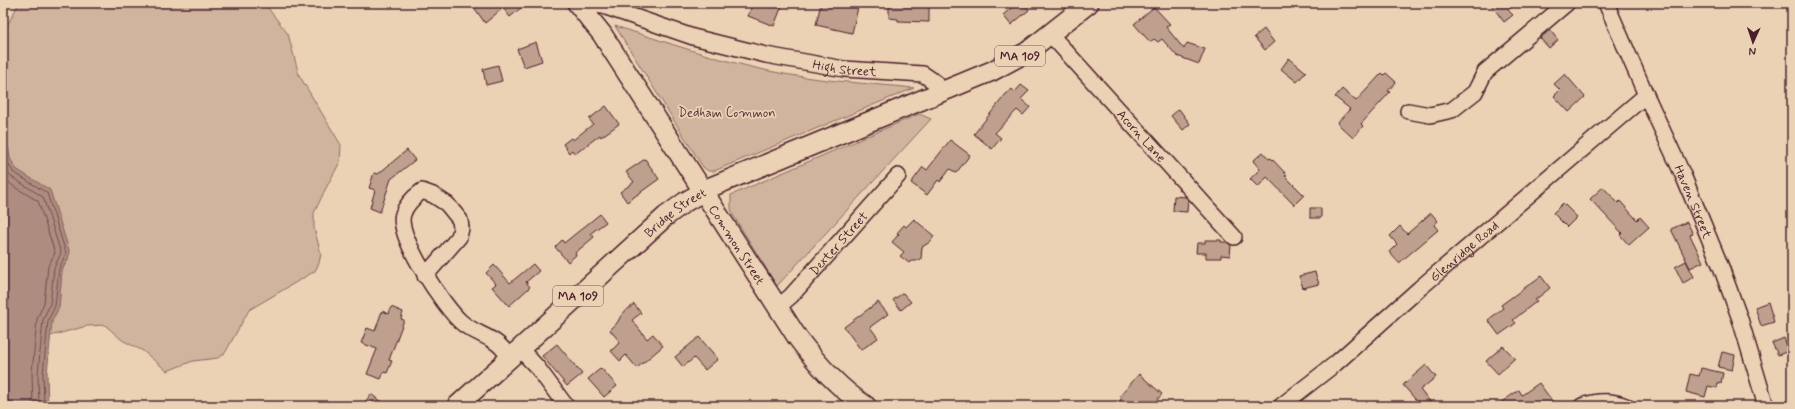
<svg xmlns="http://www.w3.org/2000/svg" width="1795" height="409" font-family="Mynerve,sans-serif">
  <rect width="100%" height="100%" fill="#ecd2b4"/>
  <filter id="ink" filterUnits="userSpaceOnUse"><feTurbulence type="fractalNoise" baseFrequency=".025" numOctaves="2"/><feDisplacementMap in="SourceGraphic" scale="8" xChannelSelector="R" yChannelSelector="G"/><feConvolveMatrix kernelMatrix="1 2 1 2 8 2 1 2 1" color-interpolation-filters="sRGB"/></filter>
  <g filter="url(#ink)">
    <path fill="#d1b49e" stroke="#8e6a64" d="M19,3h245l24,31 11,41 42,70 -1,17 -14,26 -12,25v15l7,26 -2,9 -4,8 -66,39 -24,43 -7,5 -25,3 -26,10 -24,-20 -21,-11 -17,-15 -18,1 -37,10 2,-15 7,-14 3,-37 7,-12 -48,-85 -5,-4 -7,-11 -6,-47v-78z
      M615,26c51,16 102,34 154,45 47,10 97,12 145,17l-200,83h-6l-5,-4z
      M919,114l12,5 -154,167 -44,-71 -2,-6v-14z"/>
    <path fill="#ae8d80" stroke="#86615e" d="M3,111l7,47 6,11 34,21 20,63 -8,17 -3,37 -7,14 -5,53 1,32h-45z"/>
    <g fill="none" stroke-linecap="round" stroke-linejoin="round">
      <path stroke="#724b4d" stroke-width="1" d="M3,140l3,19 7,13 34,21 19,60 -7,16 -4,37 -7,15 -5,53 1,32
        M3,165l7,11 33,21 18,56 -7,15 -4,36 -7,16 -5,54 1,32
        M3,177l10,9 25,15 17,52 -7,13 -4,37 -7,16 -5,54 1,33"/>
    </g>
    <path fill="#bfa08e" stroke="#4a1f2b" d="M471,3h56l-17,14 -7,-9 -18,15z
      M753,3h30l-9,23 -26,-10z
      M821,3h38l-7,30 -36,-8z
      M889,3l40,1v18l-31,-1v-2l-9,-1z
      M1017,3h6l6,7 -18,15 -8,-10z
      M1490,3h27l-9,7 5,5 -9,7z
      M1154,7l16,17 -4,3 18,22 3,-6 18,6 -6,15 -22,-8 -15,-17 -4,3 -4,-3 -4,3 -16,-18z
      M1264,29l10,13 -9,8 -11,-13z
      M1550,30l8,10 -9,8 -9,-10z
      M536,42l6,19 -18,6 -7,-18z
      M1289,58l17,14 -9,10 -16,-13z
      M498,65l4,16 -16,4 -3,-16z
      M1382,73l2,2 2,-2 10,9 -8,9 2,1 -29,32 2,2 -10,12 -16,-15 13,-14 -15,-12 7,-8 14,12z
      M1565,74l20,23 -16,15 -15,-16 6,-6 -6,-6z
      M1021,85l8,6 -8,8 9,8 -7,8 -6,-5 -22,23 6,5 -9,11 -18,-15 32,-40 6,-5 3,3z
      M606,106l13,18 -18,13 -1,-2 -25,19 -3,-4 -3,3 -6,-9 8,-6 2,2 20,-16 -4,-5z
      M1179,109l11,15 -7,6 -12,-14z
      M950,140l20,15 -14,18 -6,-4 -10,13 -2,-2 -11,15 -16,-12 12,-16 4,3z
      M407,150l8,10 -24,19 -11,33 -10,-4 5,-18 -6,-2 5,-15 4,1z
      M1263,152l6,7 2,-1 16,17 -2,1 19,19 -10,10 -27,-28 -9,10 -8,-8 10,-10 -7,-8z
      M645,159l14,20 -32,23 -7,-10 14,-10 -8,-10z
      M1603,187l15,16 2,-2 17,19 3,-3 9,10 -20,18 -9,-10 2,-2 -32,-34z
      M1174,196l11,1 3,2 -1,13 -14,-1z
      M1563,203l14,14 -10,10 -14,-14z
      M1310,208h11v10h-11z
      M1431,213l7,8 -4,4 4,5 -39,33 -10,-11 8,-8 -7,-8 10,-10 7,8z
      M600,214l6,8 -15,11 3,4 -19,16 1,2 -8,7 -13,-15 7,-7 2,3z
      M914,219l20,17 -4,6 -8,5 -1,12 -5,2h-5l-2,2 -9,-7 4,-4 -12,-10 7,-8 -2,-1 7,-8 2,2z
      M1687,222l6,12 -3,1 13,27 -13,6 -19,-39z
      M1205,240h16v2h6l4,3 -1,11 -9,-1v3h-15v-5h-10l1,-10h8z
      M1686,261l8,16 -11,6 -8,-16z
      M533,264l6,7 -13,11 4,5 -21,19 -17,-19 4,-3 -10,-11 8,-8 16,18z
      M1315,272l4,12 -16,4 -4,-12z
      M1541,276l9,12 -15,12 2,1 -24,19 3,3 -17,12 -11,-15 15,-12 -2,-3z
      M903,293l8,9 -10,8 -8,-10z
      M878,302l10,12 -18,13 8,11 -17,12 -17,-23z
      M1768,302l6,20 -13,4 -6,-19z
      M634,304l7,9 -9,7 15,19 6,-5 10,12 -26,22 -11,-13 -6,6 -9,-10 9,-9 -10,-12 7,-7 5,-9z
      M391,307l12,5 -2,7 3,1 -15,40 3,1 -5,12 -3,-1 -3,7 -14,-5 10,-25 -16,-6 6,-15 8,3 7,-20 7,3z
      M699,337l19,22 -13,11 -11,-12 -11,9 -8,-10z
      M1784,338l5,13 -11,4 -6,-12z
      M557,344l25,30 -15,12 -25,-30z
      M1503,346l12,12 -17,16 -12,-13z
      M1722,352l13,3 -3,15 -14,-3z
      M1426,365l10,12 -16,13 14,16h-13l-18,-21z
      M601,368l16,18 -13,11 -16,-18z
      M1701,368l22,5 -2,10 -3,-1 -1,6 -9,-2 -3,11 -19,-5 4,-18 9,2z
      M1139,374l23,20 -10,12h-27l-5,-6 2,-2 -2,-2z
      M1539,383l14,19 -6,4h-51l23,-16 3,5z
      M371,394l15,12h-24z"/>
    <g fill="none" stroke-linecap="round" stroke-linejoin="round">
      <g stroke="#4a1f2b" stroke-width="18">
        <g id="minor">
          <path id="s1" d="M1606,3l40,92 37,80 38,92 19,52 26,87"/>
          <path id="s2" d="M583,9l11,-4 9,1 90,31 73,18 78,14 79,5 13,9 5,9"/>
          <path id="s3" d="M1050,34l184,203"/>
          <path d="M1408,111l22,4 22,-5 23,-18 10,-20 82,-69"/>
          <path d="M425,276l34,-39 2,-9 -1,-8 -13,-16 -14,-9 -11,-4c-8,6 -16,13 -19,23 -8,21 42,94 58,108 11,10 26,13 37,22 5,4 8,9 12,13"/>
          <path id="s4" d="M778,307l13,-11 107,-120"/>
          <path d="M520,349l17,18 29,39"/>
          <path id="s5" d="M1281,406l54,-42 85,-76 226,-193"/>
          <path d="M1582,406c16,-6 29,-6 44,0"/>
        </g>
      </g>
      <g stroke="#4a1f2b" stroke-width="22">
        <g id="major">
          <path id="s6" d="M577,3l25,31 195,303c20,27 41,51 69,69"/>
          <path id="s7" d="M457,406l209,-190 19,-14 26,-15 281,-116 35,-19 62,-49"/>
        </g>
      </g>
      <use href="#minor" stroke="#ecd2b4" stroke-width="15"/>
      <use href="#major" stroke="#ecd2b4" stroke-width="19"/>
    </g>
  </g>
  <g text-anchor="middle" stroke-width="3.5" stroke-linejoin="round" paint-order="stroke">
    <g fill="#ecd2b4" stroke="#7b5554" stroke-width="1">
      <rect x="995" y="46" width="50" height="20" rx="3"/>
      <rect x="553" y="286" width="50" height="20" rx="3"/>
    </g>
    <g font-size="12" font-weight="bold" fill="#4a1f2b">
      <text x="1020" y="60">MA 109</text>
      <text x="578" y="300">MA 109</text>
    </g>
    <g font-size="13" fill="#4a1f2b" stroke="#ecd2b4">
      <text dy="5" stroke="none"><textPath href="#s2" startOffset="271">High Street</textPath></text>
      <text dy="5" stroke="none"><textPath href="#s3" startOffset="137">Acorn Lane</textPath></text>
      <text dy="5" stroke="none"><textPath href="#s1" startOffset="217">Haven Street</textPath></text>
      <text dy="5" stroke="none"><textPath href="#s7" startOffset="292">Bridge Street</textPath></text>
      <text dy="5" stroke="none"><textPath href="#s4" startOffset="88">Dexter Street</textPath></text>
      <text dy="5" stroke="none"><textPath href="#s6" startOffset="290">Common Street</textPath></text>
      <text dy="5" stroke="none"><textPath href="#s5" startOffset="240">Glenridge Road</textPath></text>
    </g>
    <g font-size="13" fill="#5e353c" stroke="#ecd2b4">
      <text x="727" y="117">Dedham Common</text>
    </g>
  </g>
  <rect width="1795" height="409" fill="none" stroke="#ecd2b4" stroke-width="16"/>
  <rect x="8" y="8" width="1779" height="393" fill="none" stroke="#4a1f2b" stroke-width="1.5" filter="url(#ink)"/>
  <g transform="translate(1753 42) rotate(183)" stroke="#ecd2b4" stroke-width="3" paint-order="stroke">
  <path d="M0-3L7 15L0 10L-7 15Z" fill="#4a1f2b"/>
  <text y="-6" font-size="11" font-weight="bold" text-anchor="middle" fill="#4a1f2b">N</text>
  </g>
</svg>
